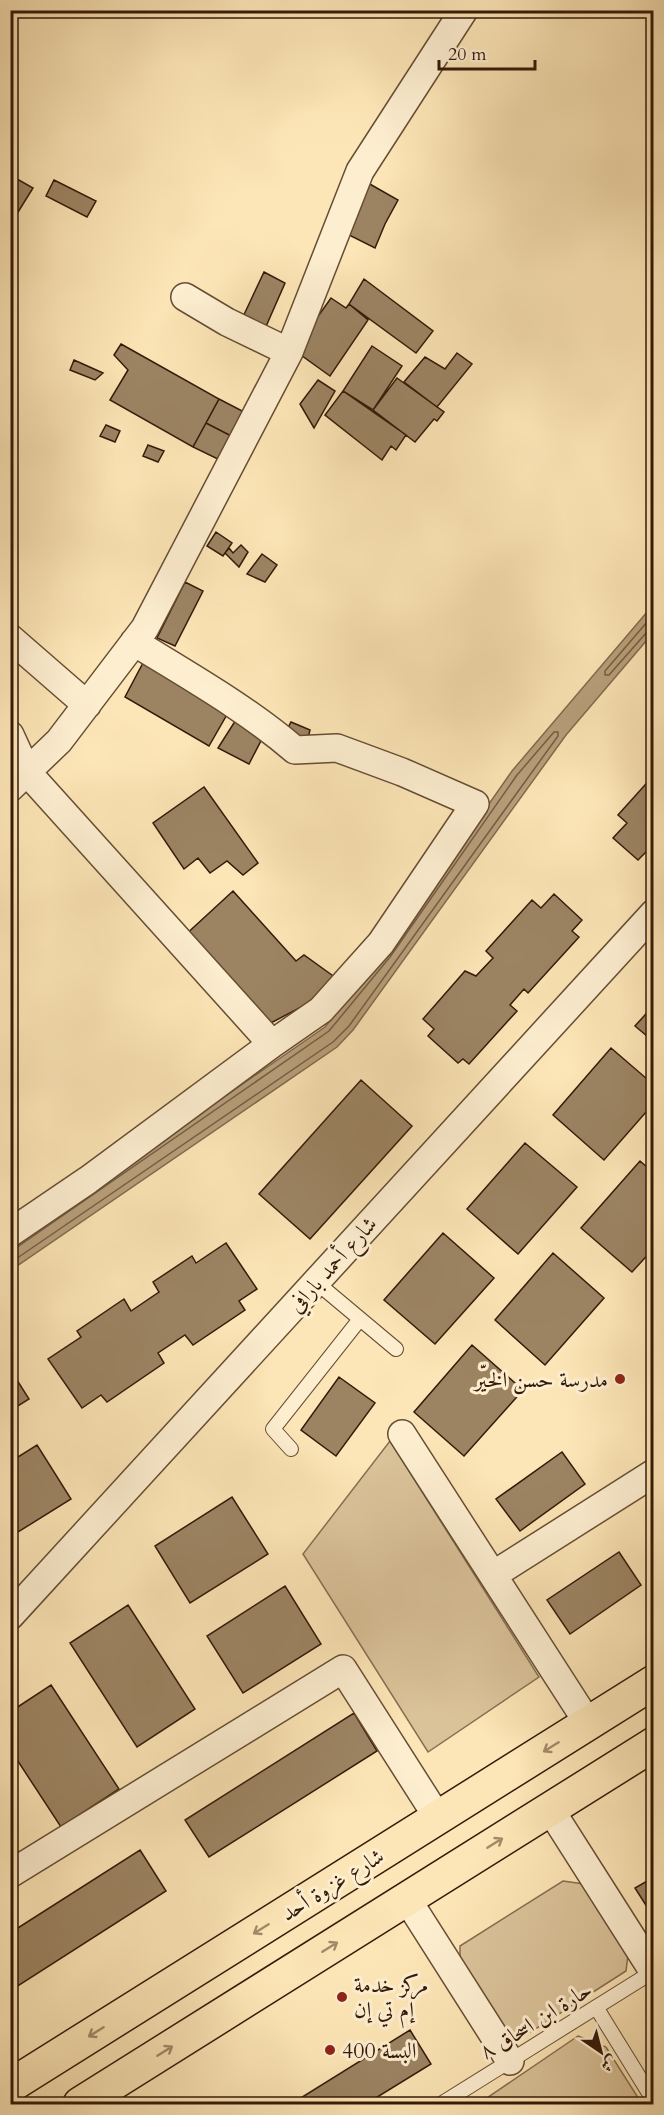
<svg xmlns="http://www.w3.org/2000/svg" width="664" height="2115" font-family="Cardo,Amiri,serif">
  <rect width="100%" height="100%" fill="#fce5b6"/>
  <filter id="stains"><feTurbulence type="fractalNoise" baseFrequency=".00333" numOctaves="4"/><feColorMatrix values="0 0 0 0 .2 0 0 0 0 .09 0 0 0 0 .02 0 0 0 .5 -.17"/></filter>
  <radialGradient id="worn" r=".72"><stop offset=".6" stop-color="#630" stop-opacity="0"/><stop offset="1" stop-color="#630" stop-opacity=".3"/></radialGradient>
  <path fill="#dac299" stroke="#876e51" stroke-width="1.5" d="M390,1441l149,236 -111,75 -125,-198z
    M563,1881l21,3 44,71 -2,16 -103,66 -21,-7 -42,-71v-13z
    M578,2036l28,11 36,57h-164z"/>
  <path fill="#b8a07b" stroke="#836a4d" stroke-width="1.5" d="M653,605v28l-87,102 -213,295 -16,17 -326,223v-26l314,-217 60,-74 127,-182z"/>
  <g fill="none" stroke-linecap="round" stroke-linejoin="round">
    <path stroke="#765d42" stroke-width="1.5" d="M654,614l-49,57v4h4l38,-43 7,-2
      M10,1249l6,-1 313,-217 61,-74 127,-182 37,-43h4v4l-209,290 -16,16 -323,221"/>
  </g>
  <path fill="#9c8463" stroke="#341a09" stroke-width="1.5" d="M10,175l23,13 -23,37z
    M54,180l42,21 -9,16 -41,-21z
    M368,183l30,17 -13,24 -10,24 -30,-15z
    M264,272l21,11 -21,48 -23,-10z
    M364,279l69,52 -17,22 -67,-49z
    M331,298l15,10 3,-4 19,16 -38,56 -36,-26z
    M121,344l98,55 -26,48 -83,-47 18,-30 -14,-15z
    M372,346l30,20 -29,44 -30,-19z
    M457,353l15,11 -35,43 -33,-25 21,-25 20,12z
    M74,360l29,13 -8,7 -25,-10z
    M397,378l47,34 -7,9 -3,-2 -19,23 -42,-32z
    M318,380l17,11 -21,37 -14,-24z
    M343,391l63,44 -10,15 -5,-4 -9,14 -57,-45z
    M219,399l31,16 -13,24 -31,-16z
    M206,423l31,16 -11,24 -33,-16z
    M106,425l14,6 -5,11 -15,-6z
    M148,445l16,6 -6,11 -15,-6z
    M216,532l16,11 -9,13 -16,-10z
    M241,545l7,7 -9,15 -14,-14 4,-5 4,5z
    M262,554l15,11 -12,17 -18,-8z
    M185,582l18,9 -28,55 -18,-8z
    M144,661l85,50 -20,35 -84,-49z
    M239,715l26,18 -16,31 -31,-16z
    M291,722l19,8 -3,12 -23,-7z
    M654,775v69l-16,16 -25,-22 14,-15 -9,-8z
    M204,787l54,76 -15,12 -16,-14 -17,12 -12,-15 -14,11 -31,-46z
    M233,891l63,70 8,-6 32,23 -29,26 -42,22 -83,-88z
    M554,894l28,26 -10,11 7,6 -51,56 -4,-4 -14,16 7,6 -48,53 -6,-5 -5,4 -30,-27 6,-7 -11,-10 42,-48 11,5 17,-18 -7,-7 46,-51 9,8z
    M654,1005v37l-19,-16z
    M611,1048l43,37v18l-50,57 -51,-45z
    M361,1080l51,46 -102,113 -51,-45z
    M525,1143l52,44 -59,67 -51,-45z
    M640,1161l14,12v75l-22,24 -51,-44z
    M443,1233l51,45 -59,66 -51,-44z
    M226,1243l31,46 -18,12 6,9 -52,35 -8,-10 -27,18 6,10 -57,39 -6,-7 -19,13 -34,-49 33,-22 -4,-6 47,-32 7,12 28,-19 -6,-10 39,-26 4,7z
    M553,1253l51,45 -59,67 -50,-45z
    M472,1345l51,45 -59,66 -50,-44z
    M10,1369l19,30 -19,12z
    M339,1377l36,26 -39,53 -35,-26z
    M37,1445l34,54 -61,38v-75z
    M562,1452l23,32 -65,47 -24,-32z
    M232,1497l36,57 -78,49 -35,-57z
    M619,1552l22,33 -71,49 -23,-34z
    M285,1586l36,58 -78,49 -36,-57z
    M128,1605l67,104 -58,38 -67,-104z
    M51,1685l68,104 -58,38 -51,-78v-37z
    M354,1713l23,38 -168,106 -24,-37z
    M140,1850l26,41 -156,100v-58z
    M654,1877v41l-19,-30z
    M410,2030l21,34 -65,40h-75z"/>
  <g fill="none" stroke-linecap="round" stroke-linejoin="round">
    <g stroke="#664d34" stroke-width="16">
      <path id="service" d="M316,1282l80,67
        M291,1449l-18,-20 87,-110
        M596,2007l58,94
        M441,2104l213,-133"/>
    </g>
    <g stroke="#664d34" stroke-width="30">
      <path id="minor" d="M185,297l42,25 62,30
        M10,638l77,67
        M10,735l17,37 245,272 49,-34 60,-67 94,-139 -73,-32 -65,-24 -42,2c-49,-42 -106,-74 -161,-108
        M10,788l49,-47 86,-113 144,-276 71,-181 104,-161
        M10,1233l78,-53 184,-136
        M402,1434l186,289
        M493,1575l161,-102
        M10,1616l644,-703
        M550,1809l103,162
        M10,1874l333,-205 95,149
        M407,1899l103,162"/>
    </g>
    <g stroke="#341a09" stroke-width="36">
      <path id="primary" d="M10,2086l644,-404
        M80,2104l574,-360"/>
    </g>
    <use href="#service" stroke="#fdeed0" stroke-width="14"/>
    <use href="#minor" stroke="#fdeed0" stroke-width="27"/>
    <use href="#primary" stroke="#fce5b6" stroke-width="33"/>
  </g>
  <defs><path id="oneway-shaft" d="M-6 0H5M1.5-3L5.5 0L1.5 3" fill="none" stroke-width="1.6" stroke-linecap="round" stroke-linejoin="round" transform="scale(1.5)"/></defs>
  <g stroke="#a28a68">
    <use href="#oneway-shaft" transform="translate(551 1747) rotate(148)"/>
    <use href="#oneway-shaft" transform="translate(495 1843) rotate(-32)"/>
    <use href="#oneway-shaft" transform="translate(261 1929) rotate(148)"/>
    <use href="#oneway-shaft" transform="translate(330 1947) rotate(-32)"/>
    <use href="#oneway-shaft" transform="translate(96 2032) rotate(148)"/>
    <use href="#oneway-shaft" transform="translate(165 2051) rotate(-32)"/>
  </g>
  <g fill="#8f2418" stroke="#fdeed0" stroke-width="2">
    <circle cx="620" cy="1379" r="6"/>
    <circle cx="342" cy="1997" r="6"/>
    <circle cx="330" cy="2050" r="6"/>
  </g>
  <g text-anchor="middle" stroke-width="6" stroke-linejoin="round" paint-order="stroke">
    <g font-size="22" fill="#341a09" stroke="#fdeed0">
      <text transform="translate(332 1264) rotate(-48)" y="8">شارع أحمد بارافي</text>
      <text transform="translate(332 1884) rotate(-32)" y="8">شارع غزوة أحد</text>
      <text transform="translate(536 2020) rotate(-32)" y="8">حارة ابن اسحاق ٨</text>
    </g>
    <g font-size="22" fill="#341a09" stroke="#fdeed0" text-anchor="start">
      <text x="608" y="1387" text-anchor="end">مدرسة حسن الخيّر</text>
      <text x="354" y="1992">مركز خدمة<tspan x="354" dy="25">إم تي إن</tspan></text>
      <text x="342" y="2058">البسة 400</text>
    </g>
  </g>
  <rect width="664" height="2115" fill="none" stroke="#fce5b6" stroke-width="36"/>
  <rect x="12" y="12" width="640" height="2091" fill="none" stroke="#341a09" stroke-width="3"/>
  <rect x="18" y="18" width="628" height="2079" fill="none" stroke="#341a09" stroke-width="1.5"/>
  <g transform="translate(601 2052) rotate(145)" stroke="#fdeed0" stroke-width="4.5" paint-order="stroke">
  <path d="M0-4.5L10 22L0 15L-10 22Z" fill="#341a09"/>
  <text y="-9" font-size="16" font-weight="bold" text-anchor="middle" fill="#341a09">ش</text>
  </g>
  <path d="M439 60v9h96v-9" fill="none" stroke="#341a09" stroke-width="3"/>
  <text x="448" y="60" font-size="18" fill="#341a09" stroke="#fdeed0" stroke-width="4.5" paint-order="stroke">20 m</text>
  <rect width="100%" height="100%" filter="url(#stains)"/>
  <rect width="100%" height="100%" fill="url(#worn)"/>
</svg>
